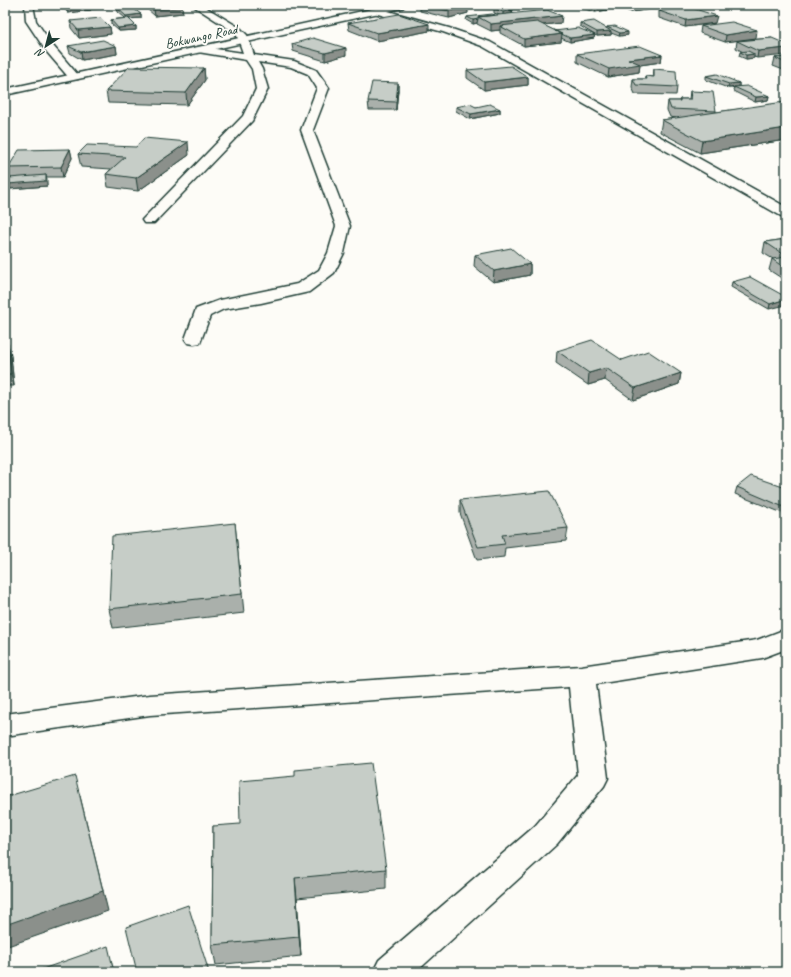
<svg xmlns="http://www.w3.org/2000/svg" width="791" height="977" font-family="Caveat,sans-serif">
  <rect width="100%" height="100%" fill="#fdfcf7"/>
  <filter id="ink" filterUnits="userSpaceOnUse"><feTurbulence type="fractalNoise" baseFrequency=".025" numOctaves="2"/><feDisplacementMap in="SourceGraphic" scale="8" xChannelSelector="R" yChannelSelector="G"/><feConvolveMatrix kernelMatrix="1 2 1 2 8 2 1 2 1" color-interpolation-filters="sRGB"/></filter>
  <g filter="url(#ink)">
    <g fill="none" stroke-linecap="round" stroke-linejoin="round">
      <g stroke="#1f3d34" stroke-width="3">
        <path id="minor" d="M25,5h8l3,16 18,26 24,28 1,2 -1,2h-8l-24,-28 -20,-30z
          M192,5h10l38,23 7,7 7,20 40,6 22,9 13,18 -16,42 37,96 -6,27 -10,20 -25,19 -48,11 -37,6 -14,7 -10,27 -6,1 -6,-1 -3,-4 11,-30 24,-9 77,-16 22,-14 9,-17 8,-27 -35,-96 16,-42 -9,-14 -17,-7 -33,-5 4,7 6,20 -16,32 -98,102h-10l-2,-3 101,-104 13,-27 -4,-20 -6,-9 -48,-8 -1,-2 5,-3 41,6 -6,-17 -3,-4z
          M377,8l72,20 41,14 296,165v10l-5,-1 -299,-170 -39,-14 -69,-19 -2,-2z
          M786,629v20l-24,9 -166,26 12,94 -4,8 -47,58 -141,128h-43l6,-12 156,-134 43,-51 -9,-88 -419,28 -145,21v-22l145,-19 431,-29 176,-26z"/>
      </g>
      <g stroke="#1f3d34" stroke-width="3">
        <path id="tertiary" d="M390,5h16l-4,3 -397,87v-6z"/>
      </g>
      <use href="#minor" fill="#fdfcf7" fill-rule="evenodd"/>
      <use href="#tertiary" fill="#fdfcf7" fill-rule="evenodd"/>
    </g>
    <path fill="#aab0ab" stroke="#1f3d34" d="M54,5h55l1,3 -19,1v1l-23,3 -5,-6 -6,1z
      M145,5h35l3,8 -28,3 -9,-8z
      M420,5h43l5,8 -19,5 -29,-7z
      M578,5h41v3l-24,4 -17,-5z
      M621,5h46v2l-36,5 -9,-3 1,-3z
      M117,8l24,6v4l-12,1 7,7v4l-17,1 -8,-7v-4l14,-2 -7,-6z
      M494,9l19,1 -1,3 49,10 -18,2 12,6 40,4 -15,-9v-3l27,5v-1l21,8 -9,1 -8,-3v2l-14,1 -2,-1 -1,3 -24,4 -9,-4v4l-37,4 -24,-13v-3l-9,1 -14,-7v-1l-4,1 -7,-4 1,-3 33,-2 -6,-2z
      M659,11l56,12 -30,4 -26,-9z
      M70,21l40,6 1,7 -32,4 -8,-10z
      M348,23l81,8 -52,10 -28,-11z
      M701,26l55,12 -31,4 -25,-9z
      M772,38l-15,20 -3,-1v1l-8,1 -7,-3 1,-4h3l-7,-4 1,-7z
      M292,44l54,11 -21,6 -32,-10z
      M68,46h48l1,8 -35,6 -12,-7z
      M577,54l85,1 -1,7 -21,3 -1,7 -31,5 -31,-15z
      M786,57v14l-13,-5 2,-8z
      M204,68l1,12 -18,25 -79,-2 -2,-12z
      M654,69l23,18 -1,8 -41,-1 -3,-7 1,-8h12v-3l8,1z
      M467,70l61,7v8l-44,5 -17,-12z
      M706,76l33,7v4l30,9 -1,4 -13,2 -22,-11 1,-3h-6l-22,-8z
      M398,83v8l-2,19h-27l-1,-9z
      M690,91l26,20v1l70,-9v37l-86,13 -40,-21 2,-12 14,-2 -6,-1 -3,-7 1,-9h11l1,-2h9z
      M456,107h20l24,2v4l-30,6 -14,-8z
      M70,149l2,9 -9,19h-17l1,9 -38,3 1,-11 -2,-10z
      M78,154l111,1 -51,36 -30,-4 -2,-13 5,-5 -30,-2z
      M786,239v42l-17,-11 3,-11h1l-10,-6 2,-11z
      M475,255l55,9v11l-37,7 -19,-16z
      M732,282l54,15 -17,12 -38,-22z
      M5,345l6,11 3,30h-9z
      M557,351l65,9 59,13 -2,11 -46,16 -28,-20 -17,5 -32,-22z
      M737,487l49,1v26h-1l-50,-20z
      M460,500l108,28 -2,13 -61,7 -1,9 -27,3 -17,-47z
      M235,523l9,90 -131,15 -4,-19z
      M213,826l173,43v20l-89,9 4,58 -85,9 -4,-20z"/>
    <path fill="#8b908b" stroke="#1f3d34" d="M56,5h7v2l-6,1z
      M76,5h33l1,3 -19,1v1l-23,3 -1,-7z
      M115,5h19l-18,2z
      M596,5h23v3l-24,4z
      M636,5h31v2l-36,5 1,-6z
      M182,6l1,7 -28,3 -1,-7z
      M468,6v7l-19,5v-7z
      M513,10l-1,3 -9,2v-3z
      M141,14v4l-15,1v-3z
      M562,16l-1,7 -55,6 -6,-3v4l-9,1v-7z
      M717,16l-2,7 -30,4 1,-7z
      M478,19l-1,4 -4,1v-4z
      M429,24v7l-52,10v-8z
      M136,26v4l-17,1 -1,-3z
      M110,27l1,7 -32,4 -1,-8z
      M757,30l-1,8 -31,4 1,-7z
      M611,31v4l-14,1v-4z
      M628,32v3l-9,1 1,-3z
      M562,34l-1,8 -37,4v-7z
      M595,35l-1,3 -24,4v-4z
      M116,46l1,8 -35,6 -1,-8z
      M346,48v7l-21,6v-8z
      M786,48v7l-29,3 1,-7z
      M754,54v4l-8,1v-4z
      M662,55l-1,7 -21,3 -1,7 -31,5 1,-8 19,-10z
      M204,68l1,12 -18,25 -1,-12z
      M528,77v8l-44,5v-8z
      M398,83v8l-2,19v-8z
      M739,83v4l-11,1 1,-4z
      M769,96l-1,4 -13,2 1,-5z
      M500,109v4l-30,6 1,-5z
      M786,128v12l-86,13 2,-12z
      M188,142l1,13 -51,36 -2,-13z
      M70,149l2,9 -9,19 -2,-10z
      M46,175l1,5v6l-38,3 -1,-5z
      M530,264v11l-37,7 1,-11z
      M786,299v6l-17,4 1,-5z
      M8,344l3,12 3,30 -3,-12z
      M606,368l-1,12 -17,5 1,-12z
      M681,373l-2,11 -46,16 2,-12z
      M80,796l28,115 -103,36v-22z
      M295,878l2,20 4,58 -2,-19z"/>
    <path fill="#c6cdc7" stroke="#1f3d34" d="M149,5h31l2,1 -28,3z
      M424,5h39l5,1 -19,5z
      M131,7l10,7 -15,2 -9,-8z
      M503,7l10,3 -10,2 -9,-3z
      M689,7l28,9 -31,4 -27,-9z
      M547,10l15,6 -71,8 -13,-7z
      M399,14l30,10 -52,9 -29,-10z
      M492,14l3,1 -17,2v2l-5,1 -6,-3z
      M101,18l9,9 -32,3 -8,-9z
      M128,18l8,8 -18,2 -7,-8z
      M594,21l17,10 -14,1 -17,-9z
      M537,22l25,12 -38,5 -24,-13z
      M732,22l25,8 -31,5 -25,-9z
      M615,26l13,6 -8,1 -13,-6z
      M578,28l17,7 -25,3 -15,-7z
      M313,38l33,10 -21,5 -33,-9z
      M772,38l14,6v4l-28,3 -21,-10z
      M103,40l13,6 -35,6 -13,-6z
      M640,46l22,9 -34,4 12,5 -31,5 -32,-15z
      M748,51l6,3 -8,1 -6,-3z
      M786,57v6l-11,-5z
      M511,66l17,11 -44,5 -17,-12z
      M129,67l75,1 -18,25 -80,-2z
      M654,69l22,2 1,16 -41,-2 -3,-6h13l-1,-3 9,1z
      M717,74l22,9 -10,1 -23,-8z
      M372,82l26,1 -2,19 -28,-1z
      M747,86l22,10 -13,1 -22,-10z
      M690,91l23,1 3,19 -45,-2 -3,-8h12v-2h11z
      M784,102l2,1v25l-84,13 -40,-21z
      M470,104l6,3 14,-3 10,5 -29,5 -15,-7z
      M144,138l44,4 -52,36 -30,-4 19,-17 -47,-3 9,-9 49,2z
      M70,149l-9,18 -53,1 11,-18z
      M46,175v6l-38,3 1,-6z
      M786,239v17l-21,-14z
      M511,248l19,16 -36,7 -19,-16z
      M786,257v12l-14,-10z
      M750,277l36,20v2l-16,5 -38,-22z
      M592,340l30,20 26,-9 33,22 -46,15 -29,-20 -17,5 -32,-22z
      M8,344l3,30h-6v-29z
      M751,476l35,12v20l-49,-21z
      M549,491l19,37 -66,7 3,9 -27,3 -18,-47z
      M235,523l7,71 -133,15 3,-73z
      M371,763l15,106 -91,9 4,59 -87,8 1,-119 27,-2 -1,-43 56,-5v-6z
      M75,776l28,115 -98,34v-128z
      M188,905l21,67h-72l-11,-45z
      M108,946l6,26h-80z"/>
  </g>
  <g text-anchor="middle" stroke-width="4" stroke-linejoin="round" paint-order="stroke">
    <g font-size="14" fill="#1f3d34" stroke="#fdfcf7">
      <text transform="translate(201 36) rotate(-12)" y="5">Bokwango Road</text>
    </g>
  </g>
  <rect width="791" height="977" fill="none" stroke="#fdfcf7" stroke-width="20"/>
  <rect x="10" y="10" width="771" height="957" fill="none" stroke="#1f3d34" stroke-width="1.5" filter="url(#ink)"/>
  <g transform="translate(46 46) rotate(216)" stroke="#fdfcf7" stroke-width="3" paint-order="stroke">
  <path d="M0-3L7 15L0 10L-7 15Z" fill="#1f3d34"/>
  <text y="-6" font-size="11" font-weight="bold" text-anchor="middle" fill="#1f3d34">N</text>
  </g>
</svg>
